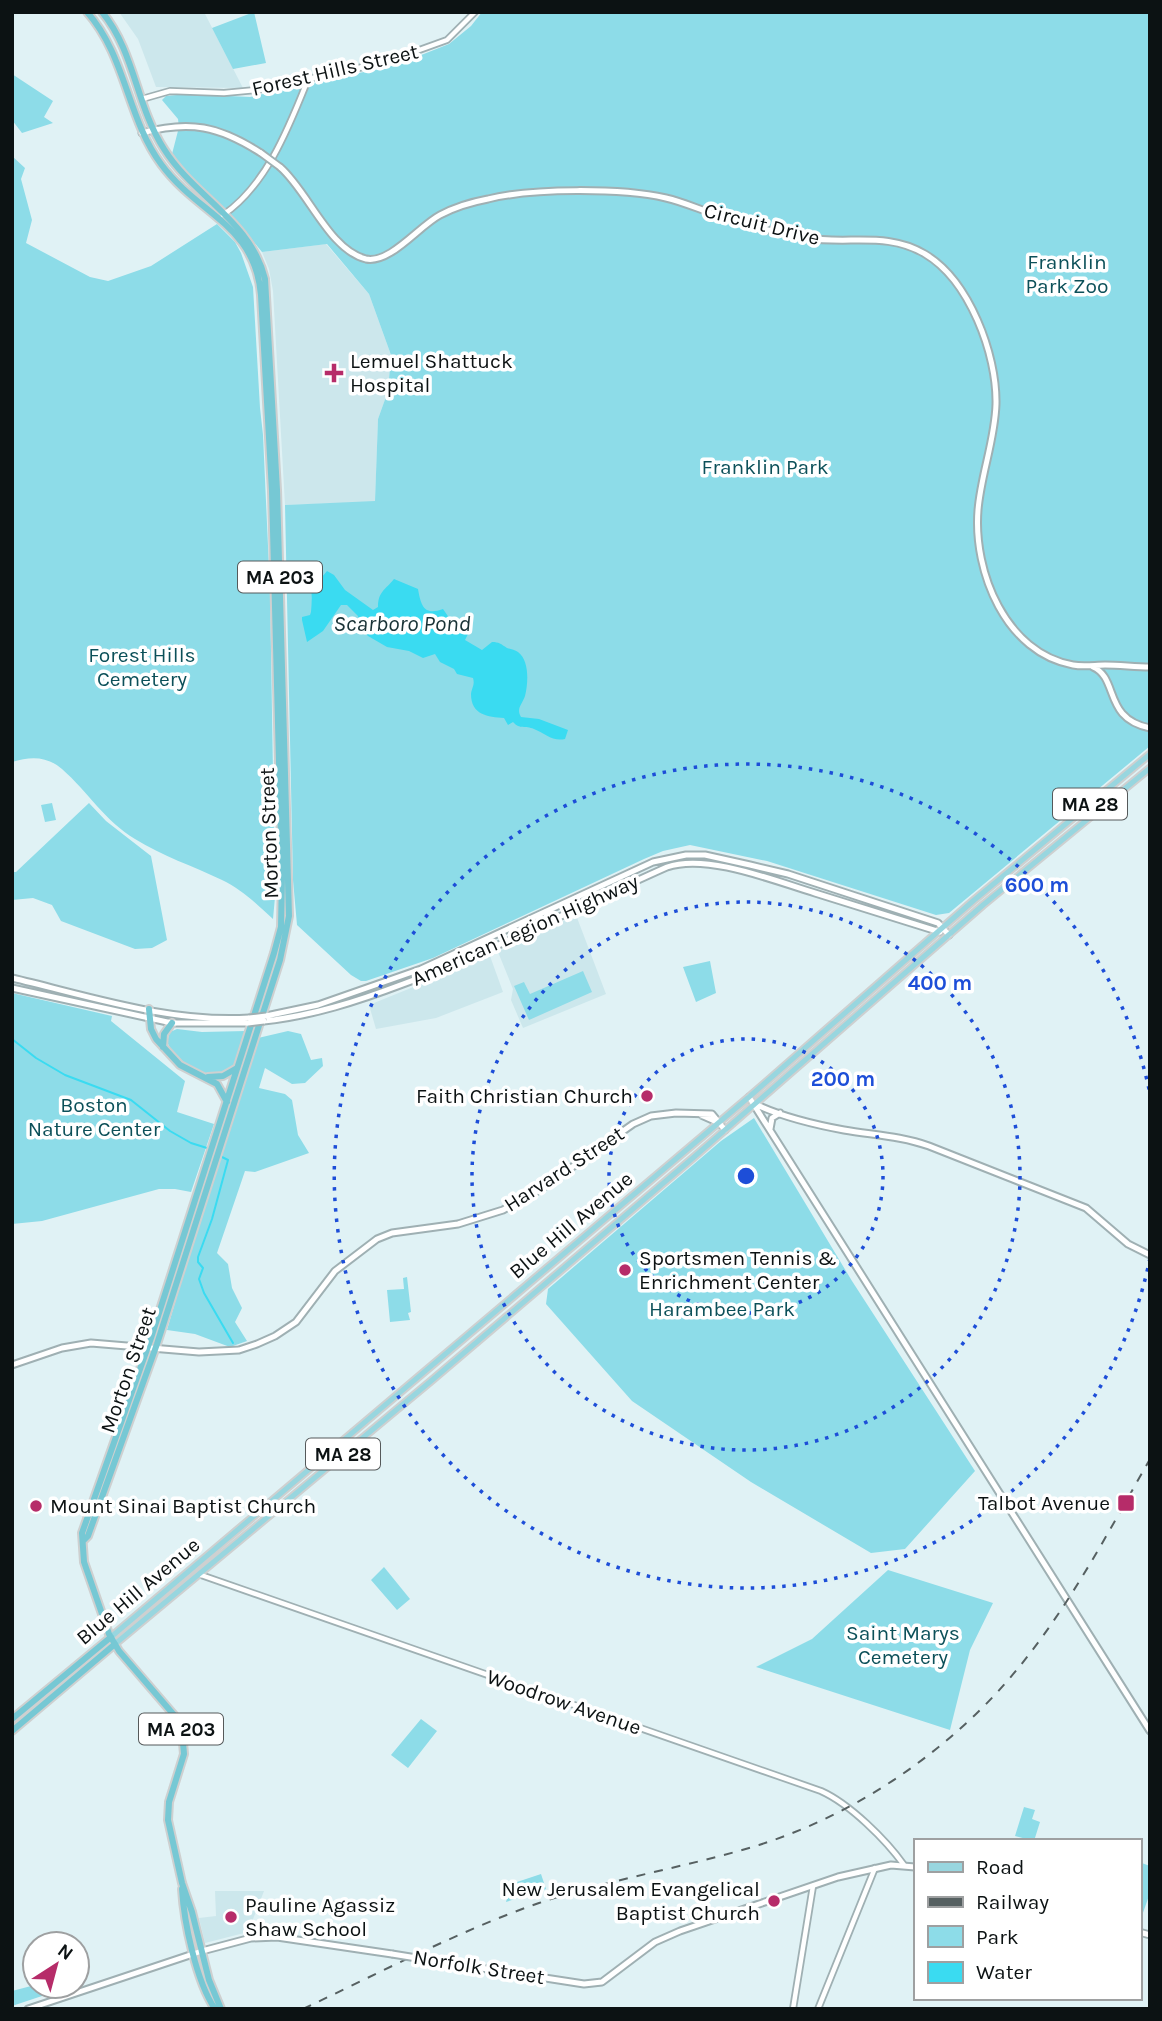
<svg xmlns="http://www.w3.org/2000/svg" width="1162" height="2021" font-family="Karla,sans-serif">
  <rect width="100%" height="100%" fill="#e0f2f5"/>
  <path fill="#cce7ec" d="M119,12h85l39,76 -87,-1 -18,-48z
    M326,244l43,50 22,61 -3,36 -10,28 -3,83 -90,3 -12,-214 -4,-22 -7,-17z
    M576,915l30,79 -83,34 -12,-28 2,-11 -15,-37z
    M490,956l13,36 -67,26 -60,11 -7,-24z
    M215,1891h49l-16,41 -43,11 -6,-25 17,-2z"/>
  <path fill="#8ddce8" d="M254,12l12,51 -33,6 -21,-41z
    M482,12h668v734l-201,167 -13,2 -169,-54 -77,-16 -27,6 -19,8 -211,99 -67,23h-5l-10,-6 -54,-50 -4,-45 -8,-375 90,-4 3,-82 10,-28 3,-36 -22,-61 -42,-50 -65,8 -29,-35 -41,-37 -18,-19 -2,-7 7,-27 -1,-8 -16,-19 4,-4 21,-2 63,3 146,-32 53,-21 22,-18z
    M12,74l41,27 -9,16 9,6 -31,10 -10,-13z
    M12,156l13,12 -4,11 11,41 -6,23 64,34 18,4 43,-15 66,-42 18,18 6,11 12,34 7,121 3,27 7,155 5,307 -2,22c-15,-14 -32,-30 -51,-39 -29,-14 -60,-24 -87,-41 -30,-18 -47,-47 -73,-70 -15,-13 -31,-13 -50,-7z
    M52,803l4,17 -11,2 -4,-17z
    M89,803l17,18 45,35 16,84 -15,8 -17,1 -74,-28 -9,-16 -19,-7 -21,2v-28h4z
    M710,961l6,32 -20,9 -13,-35z
    M583,971l9,21 -63,28 -15,-34 10,-4 6,12z
    M12,993l100,23 -1,5 74,60 -8,31 37,12 -23,68 -16,-3h-16l-117,32 -30,3z
    M177,1029l25,3 44,-1c-3,9 -4,23 -8,32 -12,21 -44,10 -58,-3 -6,-5 -10,-12 -13,-18l3,-10z
    M288,1031l13,3 10,26 11,-2 1,8 -18,17 -13,1 -27,-16 -6,20 26,6 7,6 6,35 11,18 -54,19 -10,-1 -28,82 11,11 4,24 10,20 -7,14 12,19 -17,6 -35,-13 -28,-4 30,-103 61,-189z
    M754,1118l98,163 123,190 -70,78 -34,4 -120,-71 -119,-81 -86,-97 2,-15 173,-148z
    M407,1277l4,35 -3,1 2,7 -20,2 -3,-32 17,-1 -1,-11z
    M384,1567l26,32 -13,11 -26,-30z
    M888,1570l105,33 -23,47 -20,80 -194,-63 56,-28z
    M421,1719l16,12 -29,37 -17,-13z
    M1024,1807l11,3 -3,9 8,3 -6,19 -19,-5z
    M1139,1862l11,4v27l-11,31z
    M541,1874l5,15 -40,13 5,-18z
    M35,1985l6,1 4,9 -33,11v-15z"/>
  <path fill="#3adbf1" d="M327,571l7,4 11,15 28,20 5,-3c0,-15 7,-17 16,-28l24,10c3,17 6,27 25,20l9,13 16,12 -3,6 17,10 10,-8c7,0 9,2 15,6 4,1 8,2 11,4 12,9 10,32 7,44 -3,9 -9,12 -4,21l18,2 29,11 -3,9c-12,3 -21,-6 -31,-10 -9,-4 -14,1 -21,-7l-5,3 -4,-7c-16,-1 -33,-3 -33,-24 1,-7 4,-9 2,-16l-16,-4 -3,-5 -14,-7 -5,-8 -12,4 -14,-7 -22,-4 -19,-11 -8,-9 -2,-11 -11,-11h-6l-18,26 -16,11 -5,-22v-3l8,-2 1,-3c1,-14 3,-29 -9,-37l10,-3 10,5z"/>
  <g fill="none" stroke-linecap="round" stroke-linejoin="round">
    <path stroke="#3adbf1" stroke-width="2" d="M12,1039l24,19 29,17 66,25 39,31 21,12 16,5
      M220,1156l8,4 -16,59 -14,38v5l5,6 -4,11 5,14 29,50"/>
    <g stroke="#9fb0b3" stroke-width="8">
      <path id="tertiary" d="M142,99l28,-8 54,2 33,-3 129,-28 61,-22 28,-28
        M223,215c43,-29 66,-88 84,-133
        M201,1575l620,216c29,13 65,49 83,74
        M793,2009l20,-123
        M818,2009l57,-141"/>
    </g>
    <g stroke="#9fb0b3" stroke-width="9">
      <path id="secondary" d="M142,133c48,-13 77,-7 119,20
        M280,167c28,24 49,83 86,92 24,5 53,-33 74,-44 15,-8 32,-13 48,-16 45,-11 133,-11 178,-1 18,4 37,13 54,18 29,10 58,17 87,22 41,7 80,-7 118,16 44,26 72,100 71,150 -1,36 -15,70 -18,106 -5,62 28,143 95,155 11,2 22,0 32,0 15,0 30,2 45,2
        M1093,667c26,11 10,52 57,61
        M12,978c77,18 157,45 237,40
        M12,988l160,35h76
        M266,1016l52,-11 103,-36 232,-107 33,-7h19l45,10 38,9 150,49 11,12
        M264,1021c48,-5 94,-20 139,-37 91,-33 176,-78 264,-117 40,-14 108,14 148,26 42,13 83,26 125,39
        M749,1097l401,634
        M755,1104c25,12 62,21 89,26 29,5 57,6 85,16l157,62 42,36 22,11
        M701,1115l18,8
        M770,1129l2,-11 8,-5
        M12,1365l50,-17 29,-5 108,9 40,-2 18,-6 18,-8 21,-14 39,-51 42,-32 15,-6 66,-9 45,-14 38,-21 92,-65 18,-8 25,-3 36,1 13,16
        M1139,1932l11,3
        M429,1960l155,24 18,-2 53,-40 25,-11 158,-54 53,-12 24,2
        M28,2009l174,-58 49,-13 26,-1 115,17"/>
    </g>
    <g stroke="#ced0d0" stroke-width="9">
      <path id="primary" d="M111,1637l638,-540 224,-196 177,-147
        M115,1644l316,-263 263,-224 289,-252 167,-137"/>
    </g>
    <g stroke="#ced0d0" stroke-width="10">
      <path id="trunk" d="M87,12c39,44 40,106 74,152 37,51 94,60 100,131l11,196 10,387 -1,49 -7,26 -123,385 -69,195 2,29 25,72 10,17 55,64 8,16 2,23 -15,48 -1,18 14,63 10,29 17,68 12,29
        M149,1009l2,20 5,10 24,26 37,19 10,18
        M163,1047l1,-13 8,-11
        M208,1077l15,-1 14,-8
        M83,1541l5,-5 69,-192 123,-384 9,-44 -12,-426 -12,-211c-14,-58 -71,-82 -101,-130 -28,-43 -29,-97 -62,-137
        M12,1719l99,-82
        M12,1731l103,-87
        M182,1889c2,33 14,92 33,120"/>
    </g>
    <use href="#tertiary" stroke="#fff" stroke-width="4.5"/>
    <use href="#secondary" stroke="#fff" stroke-width="5"/>
    <use href="#primary" stroke="#98d6df" stroke-width="5"/>
    <use href="#trunk" stroke="#76c8d4" stroke-width="6"/>
    <path stroke="#566061" stroke-width="2" stroke-dasharray="9 9" stroke-linecap="butt" d="M303,2009c76,-36 158,-79 236,-106 72,-24 148,-36 220,-58 81,-26 154,-71 216,-130 76,-73 123,-165 175,-256"/>
    <g stroke="#9fb0b3" stroke-width="9" stroke-linecap="butt">
      <path id="secondary-bridge" d="M261,153l19,14
        M249,1018l17,-2
        M248,1023l16,-2
        M392,1954l37,6"/>
    </g>
    <use href="#secondary-bridge" stroke="#fff" stroke-width="5"/>
  </g>
  <g fill="none" stroke="#1d4ed8" stroke-width="3.5" stroke-dasharray="3.5 7">
    <circle cx="746" cy="1176" r="137"/>
    <circle cx="746" cy="1176" r="274"/>
    <path d="M1150 1258A412 412 0 1 1 1150 1094"/>
  </g>
  <g fill="#b62c69" stroke="#fff" stroke-width="2.5">
    <path d="M330.5 362.5h7v7h7v7h-7v7h-7v-7h-7v-7h7z"/>
    <circle cx="647" cy="1096" r="7"/>
    <circle cx="625" cy="1270" r="7"/>
    <rect x="1117" y="1494" width="18" height="18" rx="3.5"/>
    <circle cx="36" cy="1506" r="7"/>
    <circle cx="774" cy="1901" r="7"/>
    <circle cx="231" cy="1917" r="7"/>
  </g>
  <g text-anchor="middle" stroke-width="7" stroke-linejoin="round" paint-order="stroke">
    <g fill="#fff" stroke="#55595a" stroke-width="2">
      <rect x="238" y="561.5" width="84" height="31" rx="5"/>
      <rect x="1053" y="788.5" width="74" height="31" rx="5"/>
      <rect x="306" y="1438.5" width="74" height="31" rx="5"/>
      <rect x="139" y="1713.5" width="84" height="31" rx="5"/>
    </g>
    <g font-size="19" font-weight="bold" fill="#0c1213">
      <text x="280" y="584">MA 203</text>
      <text x="1090" y="811">MA 28</text>
      <text x="343" y="1461">MA 28</text>
      <text x="181" y="1736">MA 203</text>
    </g>
    <g font-size="21" fill="#0c1213" stroke="#fff">
      <text transform="translate(335 70) rotate(-13)" y="7">Forest Hills Street</text>
      <text transform="translate(762 224) rotate(14)" y="7">Circuit Drive</text>
      <text transform="translate(269 833) rotate(-92)" y="7">Morton Street</text>
      <text transform="translate(525 930) rotate(-24)" y="7">American Legion Highway</text>
      <text transform="translate(564 1169) rotate(-33)" y="7">Harvard Street</text>
      <text transform="translate(571 1225) rotate(-40)" y="7">Blue Hill Avenue</text>
      <text transform="translate(128 1370) rotate(-71)" y="7">Morton Street</text>
      <text transform="translate(138 1591) rotate(-40)" y="7">Blue Hill Avenue</text>
      <text transform="translate(564 1702) rotate(19)" y="7">Woodrow Avenue</text>
      <text transform="translate(479 1967) rotate(9)" y="7">Norfolk Street</text>
    </g>
    <g font-size="21" fill="#0c5059" stroke="#fff">
      <text x="1067" y="269">Franklin<tspan x="1067" dy="24">Park Zoo</tspan></text>
      <text x="765" y="474">Franklin Park</text>
      <text x="142" y="662">Forest Hills<tspan x="142" dy="24">Cemetery</tspan></text>
      <text x="94" y="1112">Boston<tspan x="94" dy="24">Nature Center</tspan></text>
      <text x="722" y="1316">Harambee Park</text>
      <text x="903" y="1640">Saint Marys<tspan x="903" dy="24">Cemetery</tspan></text>
    </g>
    <g font-size="21" fill="#0c1213" stroke="#fff" text-anchor="start">
      <text x="350" y="368">Lemuel Shattuck<tspan x="350" dy="24">Hospital</tspan></text>
      <text x="633" y="1103" text-anchor="end">Faith Christian Church</text>
      <text x="639" y="1265">Sportsmen Tennis &amp;<tspan x="639" dy="24">Enrichment Center</tspan></text>
      <text x="1110" y="1510" text-anchor="end">Talbot Avenue</text>
      <text x="50" y="1513">Mount Sinai Baptist Church</text>
      <text x="760" y="1896" text-anchor="end">New Jerusalem Evangelical<tspan x="760" dy="24">Baptist Church</tspan></text>
      <text x="245" y="1912">Pauline Agassiz<tspan x="245" dy="24">Shaw School</tspan></text>
    </g>
    <g font-size="23" font-style="italic" fill="#193236" stroke="#fff">
      <text x="402" y="631">Scarboro Pond</text>
    </g>
  </g>
  <circle cx="746" cy="1176" r="10" fill="#1d4ed8" stroke="#fff" stroke-width="3.5"/>
  <g font-size="21" text-anchor="middle" font-weight="bold" fill="#1d4ed8" stroke="#fff" stroke-width="7" stroke-linejoin="round" paint-order="stroke">
    <text x="1037" y="892">600 m</text>
    <text x="940" y="990">400 m</text>
    <text x="843" y="1086">200 m</text>
  </g>
  <rect width="1162" height="2021" fill="none" stroke="#0c1213" stroke-width="28"/>
  <rect x="914" y="1839" width="228" height="161" fill="#ffffff" stroke="#9ea0a1" stroke-width="2"/>
  <rect x="928" y="1862" width="35" height="10" fill="#98d6df" stroke="#9ea0a1" stroke-width="2"/>
  <text x="976" y="1874" font-size="21" fill="#0c1213">Road</text>
  <rect x="928" y="1897" width="35" height="10" fill="#566061" stroke="#9ea0a1" stroke-width="2"/>
  <text x="976" y="1909" font-size="21" fill="#0c1213">Railway</text>
  <rect x="928" y="1926" width="35" height="21" fill="#8ddce8" stroke="#9ea0a1" stroke-width="2"/>
  <text x="976" y="1944" font-size="21" fill="#0c1213">Park</text>
  <rect x="928" y="1962" width="35" height="21" fill="#3adbf1" stroke="#9ea0a1" stroke-width="2"/>
  <text x="976" y="1979" font-size="21" fill="#0c1213">Water</text>
  <g transform="translate(56 1965) rotate(36)"><circle r="33" fill="#ffffff" stroke="#9ea0a1" stroke-width="2"/>
  <path d="M0-5L12 26L0 18L-12 26Z" fill="#b62c69"/>
  <text y="-10" font-size="19" font-weight="bold" text-anchor="middle" fill="#0c1213">N</text>
  </g>
</svg>
